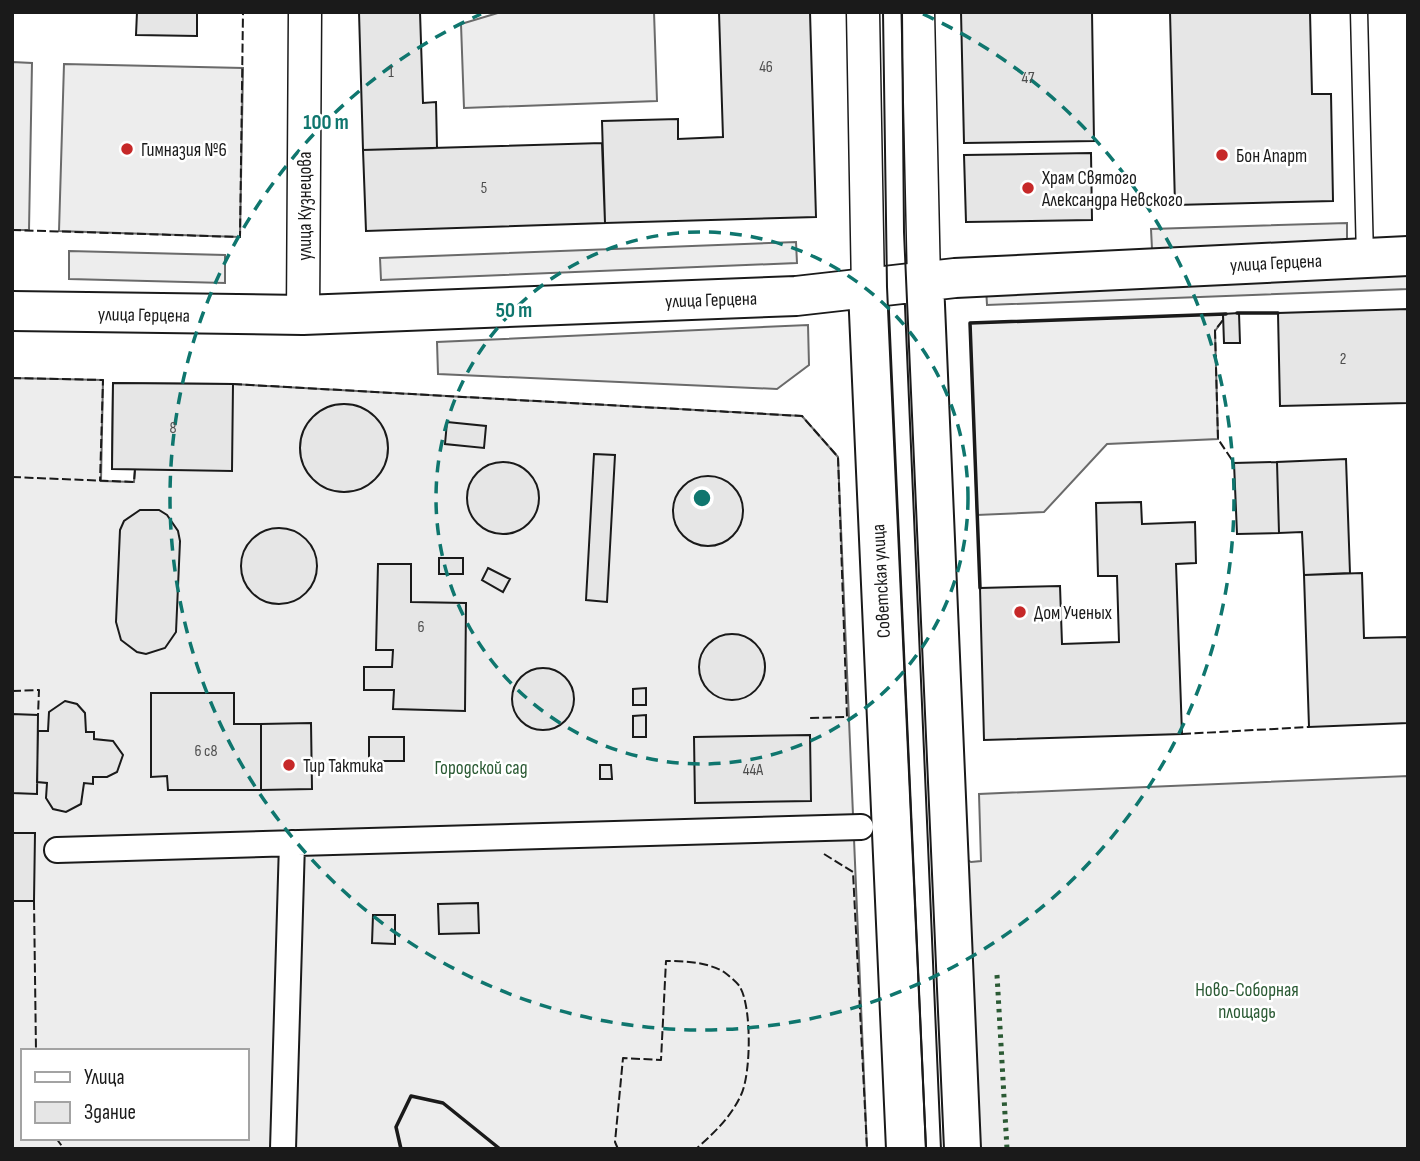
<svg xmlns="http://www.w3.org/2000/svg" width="1420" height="1161" font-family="'Sofia Sans Condensed',sans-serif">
  <rect width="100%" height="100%" fill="#fff"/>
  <path fill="#ededed" stroke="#6a6a6a" stroke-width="2" fill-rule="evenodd" d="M501,12h153l3,89 -193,7 -3,-84z
    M12,62l20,1 -3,167h-17z
    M64,64l179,4 -3,169 -181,-6z
    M1347,223v20l-195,6 -1,-20z
    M796,242l1,21 -416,17 -1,-22z
    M69,251l156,4v28l-156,-4z
    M1408,271v18l-421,16 -1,-18z
    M1223,314v6l-8,11 3,108 -111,5 -63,68 -67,3 -7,-192z
    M808,325l1,40 -32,24 -339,-15 -1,-32z
    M12,378l91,2 -2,101 33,1 1,-13h-23l1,-86 120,1 569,32 36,41 29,692h-855zM23,1051h224v87h-224z
    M1408,776v373h-447v-293l10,6 10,-1 -2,-67z"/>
  <path fill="#e6e6e6" stroke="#1a1a1a" stroke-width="2" d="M137,12h60v24l-61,-1z
    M359,12h61l3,91 13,-1 1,46 -74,2z
    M719,12h91l6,205 -211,6 -3,-102 76,-2v20l45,-2z
    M961,12h131l2,129 -130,2z
    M1170,12h140l2,82h19l2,107 -158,4z
    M602,143l3,80 -239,8 -3,-81z
    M1091,153l1,67 -126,2 -2,-67z
    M1408,309v94l-128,3 -2,-93z
    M1239,313l1,30h-16l-1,-29z
    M113,383l120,1 -1,87 -120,-2z
    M300 448a44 44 0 1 1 88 0a44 44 0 1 1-88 0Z
    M447,422l39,4 -2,22 -39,-4z
    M594,454l21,1 -8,147 -21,-2z
    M1346,459l4,114 -46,2 -2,-43 -23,1 -2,-71z
    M1277,462l2,71 -42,1 -3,-71z
    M467 498a36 36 0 1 1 72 0a36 36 0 1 1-72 0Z
    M673 511a35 35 0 1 1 70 0a35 35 0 1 1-70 0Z
    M1141,502l1,22 53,-2 1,41 -20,1 6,170 -198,6 -4,-152 80,-2 2,58 57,-2 -2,-66h-19l-2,-73z
    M140,510h19l8,5 11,16 2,10 -4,91 -11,16 -19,6 -9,-2 -16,-12 -5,-18 4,-92 4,-9z
    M241 566a38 38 0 1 1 76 0a38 38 0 1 1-76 0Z
    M439,558h24v16h-24z
    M378,564h33v38l55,1 -1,108 -72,-2 1,-19h-30v-23h28l1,-17h-17z
    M488,568l22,11 -7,13 -21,-12z
    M1362,573l2,65 44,-1v86l-99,4 -5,-152z
    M699 667a33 33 0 1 1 66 0a33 33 0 1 1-66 0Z
    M512 699a31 31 0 1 1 62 0a31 31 0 1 1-62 0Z
    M646,688v17h-13v-16z
    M151,693h83v31h27v66h-93l-1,-14 -16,1z
    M65,701l12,3 8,9 1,19h8v7l19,2 10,14 -6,17 -10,5h-14v7l-9,-1 -3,21 -15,8 -13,-3 -7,-11 1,-15 -10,-1 1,-51h10l1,-19z
    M12,714l26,1 -1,79 -25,-1z
    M646,715v22h-13v-21z
    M311,723l1,66 -51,1v-66z
    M810,735l1,66 -116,2 -1,-66z
    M369,737h35v24h-35z
    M600,765h11l1,14h-12z
    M12,833h23l-1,68h-22z
    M478,903l1,30 -40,1 -1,-30z
    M373,915h22v29l-23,-1z"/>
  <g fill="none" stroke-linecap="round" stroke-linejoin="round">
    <g stroke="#1a1a1a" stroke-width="19">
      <path id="service" d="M1359,12l6,246"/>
    </g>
    <g stroke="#1a1a1a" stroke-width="28">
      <path id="pedestrian" d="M57,850l804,-23
        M283,1149l9,-306"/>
    </g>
    <g stroke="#1a1a1a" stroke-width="35">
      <path id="minor" d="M863,12l5,278
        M918,12l6,270
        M303,315l2,-303"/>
    </g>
    <g stroke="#1a1a1a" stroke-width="42">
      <path id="tertiary" d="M924,282l37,867
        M868,290l38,859
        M12,311l291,4 493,-19 159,-18 453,-22"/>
    </g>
    <use href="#service" stroke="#fff" stroke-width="16"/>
    <use href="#pedestrian" stroke="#fff" stroke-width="24"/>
    <use href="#minor" stroke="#fff" stroke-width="32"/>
    <use href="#tertiary" stroke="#fff" stroke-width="38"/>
    <path stroke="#1a1a1a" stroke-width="2" d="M883,12l4,275 39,862
      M902,12l2,220 40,917"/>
    <path stroke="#2b5a34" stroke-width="5" stroke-dasharray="3.5 5" stroke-linecap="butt" d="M997,975l10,174"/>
    <path stroke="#1a1a1a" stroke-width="2" stroke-dasharray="9 3.5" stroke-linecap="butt" d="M12,230l228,7 3,-225
      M1223,320l-8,10 3,109 16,24
      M12,378l91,2 -3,101
      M233,384l569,32 36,41 9,260 -37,1
      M12,477l122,5 1,-13
      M12,691l27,-1 -1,25
      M1182,734l127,-7
      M824,854l29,18 14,277
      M34,901l2,150
      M56,1138l8,11
      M618,1149l-3,-7 8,-84 38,2 5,-99c19,0 41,1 58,11 4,3 14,11 16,15 12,21 11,87 1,108 -10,22 -27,38 -45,54"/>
    <path stroke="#1a1a1a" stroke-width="3.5" d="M1237,313h41
      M980,588l-10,-265 256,-9
      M401,1149l-5,-22 15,-31 32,7 57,46"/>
  </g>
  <g fill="none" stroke="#0f766e" stroke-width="3.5" stroke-dasharray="12 9">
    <circle cx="702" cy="498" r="266"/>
    <path d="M923 14A532 532 0 1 1 481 14"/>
  </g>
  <g fill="#c62828" stroke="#fff" stroke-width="2.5">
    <circle cx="127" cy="149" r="7"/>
    <circle cx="1222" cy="155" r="7"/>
    <circle cx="1028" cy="188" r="7"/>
    <circle cx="1020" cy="612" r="7"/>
    <circle cx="289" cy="765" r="7"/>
  </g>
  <g text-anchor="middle" stroke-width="5" stroke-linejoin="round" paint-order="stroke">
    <g font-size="16" fill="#4d4d4d">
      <text x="766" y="72">46</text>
      <text x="391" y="77">1</text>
      <text x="1028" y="83">47</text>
      <text x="484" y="193">5</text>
      <text x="1343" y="364">2</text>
      <text x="173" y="433">8</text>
      <text x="421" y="632">6</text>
      <text x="206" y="756">6 с8</text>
      <text x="753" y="775">44А</text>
    </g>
    <g font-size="19" fill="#1a1a1a" stroke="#fff" text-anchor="start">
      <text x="141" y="156">Гимназия №6</text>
      <text x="1236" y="162">Бон Апарт</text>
      <text x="1042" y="184">Храм Святого<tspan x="1042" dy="22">Александра Невского</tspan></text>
      <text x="1034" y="619">Дом Ученых</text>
      <text x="303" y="772">Тир Тактика</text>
    </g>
    <g font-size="19" fill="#1a1a1a" stroke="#fff">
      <text transform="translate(304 206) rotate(-90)" y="7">улица Кузнецова</text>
      <text transform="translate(1276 262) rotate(-3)" y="7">улица Герцена</text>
      <text transform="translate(711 299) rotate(-2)" y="7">улица Герцена</text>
      <text transform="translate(144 314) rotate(1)" y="7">улица Герцена</text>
      <text transform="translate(880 581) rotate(-93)" y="7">Советская улица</text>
    </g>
    <g font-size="19" fill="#2b5a34" stroke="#fff">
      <text x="481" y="774">Городской сад</text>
      <text x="1247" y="996">Ново-Соборная<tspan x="1247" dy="22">площадь</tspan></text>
    </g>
  </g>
  <circle cx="702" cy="498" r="10" fill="#0f766e" stroke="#fff" stroke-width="3.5"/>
  <g font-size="21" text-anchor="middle" font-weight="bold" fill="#0f766e" stroke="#fff" stroke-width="5" stroke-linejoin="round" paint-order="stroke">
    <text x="326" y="129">100 m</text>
    <text x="514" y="317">50 m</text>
  </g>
  <rect width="1420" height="1161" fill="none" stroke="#1a1a1a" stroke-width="28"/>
  <rect x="21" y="1049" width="228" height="91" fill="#ffffff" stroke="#a3a3a3" stroke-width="2"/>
  <rect x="35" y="1072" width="35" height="10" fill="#ffffff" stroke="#a3a3a3" stroke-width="2"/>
  <text x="84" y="1084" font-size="21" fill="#1a1a1a">Улица</text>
  <rect x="35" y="1102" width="35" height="21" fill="#e6e6e6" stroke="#a3a3a3" stroke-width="2"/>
  <text x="84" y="1119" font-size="21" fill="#1a1a1a">Здание</text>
</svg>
